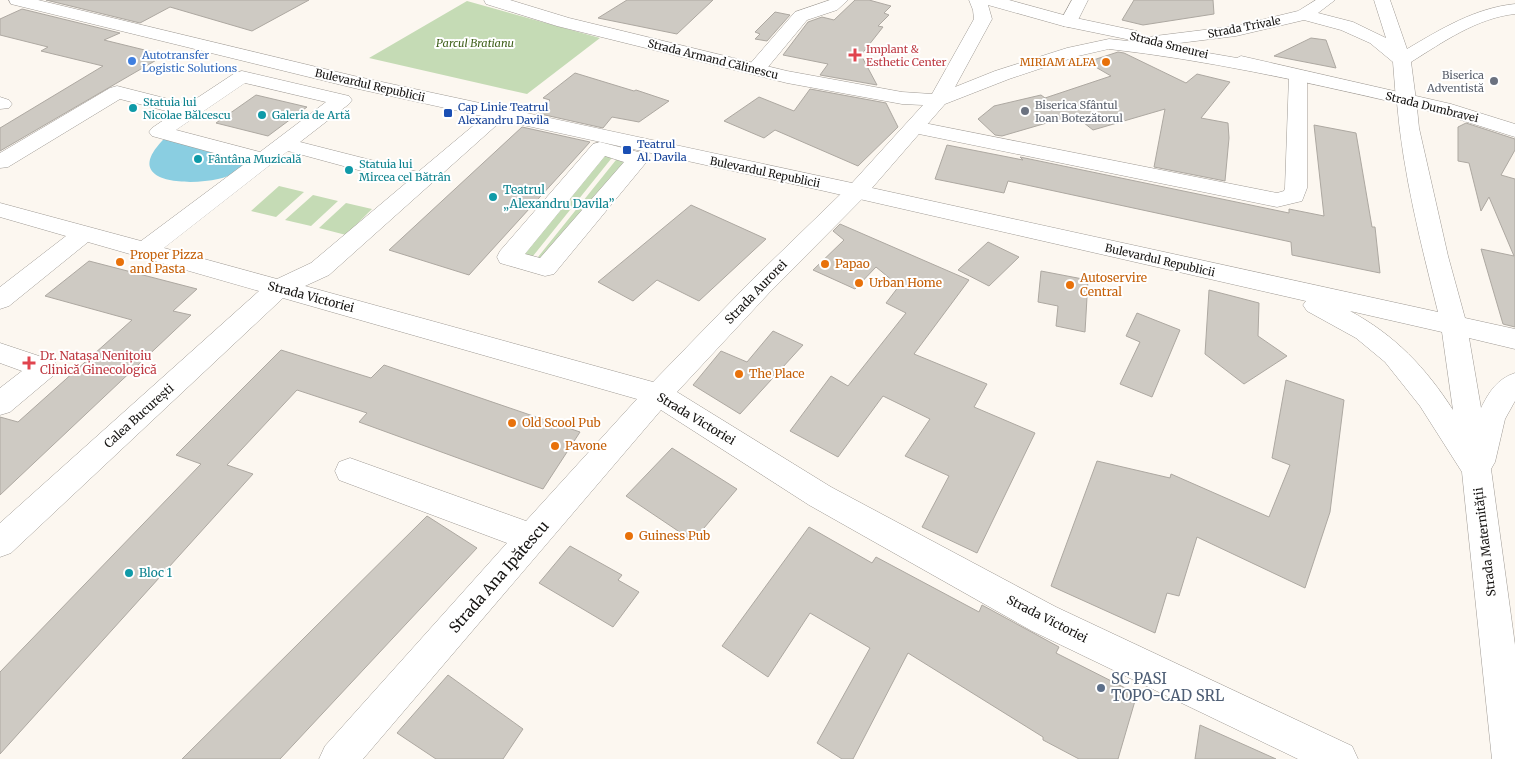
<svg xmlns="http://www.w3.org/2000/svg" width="1515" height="759" font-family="Merriweather,serif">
  <rect width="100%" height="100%" fill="#fcf7f0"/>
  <path fill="#c5dbb5" d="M467,1l133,37 -73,56 -158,-36z
    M601,150l14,4 -86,107 -16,-4z
    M620,155l14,4 -89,107 -11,-4z
    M279,186l25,6 -28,25 -25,-6z
    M313,195l25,6 -27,25 -26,-6z
    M346,203l26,6 -26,26 -27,-7z"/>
  <path fill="#8acee1" d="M165,138l91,24c-12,7 -24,14 -38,17 -31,7 -99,4 -53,-41z"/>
  <path fill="#cecac3" stroke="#ada8a1" d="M46,0h263l-57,31 -82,-24 -30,16z
    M627,0h86l-36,34 -79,-16z
    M855,0h14l22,6 -7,7 5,2 -11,11 5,1 -22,28 16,30 -57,-10 8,-11 -45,-9 25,-33 14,-5 12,3z
    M1134,0h79l1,14 -71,11 -21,-5z
    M22,9l98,24 -16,7 61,15 -165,96v-23l103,-62 -62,-15 7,-4 -48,-12v-16z
    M775,12l15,3 -23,26 -12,-2 5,-5 -5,-2z
    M1311,38l15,2 10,28 -62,-12z
    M1118,52l6,1 62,30 11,-9 33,8 -29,36 27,5 1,15 -4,43 -71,-14 11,-58 -72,21 -19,-15 -72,21 -7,-1 -17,-16 16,-13 47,-11 4,3 66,-22 -24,-14z
    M575,73l59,18 2,-1 33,11 -30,21 -27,-5 -9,11 -67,-15 14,-13 -7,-2z
    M810,89l76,14 12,24 -40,39 -83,-36 -11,8 -40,-17 35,-24 35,14z
    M256,95l51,12 -39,29 -52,-13z
    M1466,123l49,16v11l-14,25 14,4v148l-12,-3 -22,-75 33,7 -25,-59 -8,14 -12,-48 -11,-2v-34z
    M1314,125l42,8 16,94h3l5,46 -88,-18 -1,-13 -283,-61 -4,12 -69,-14 12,-34 76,15 -3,-3 269,56v-4l35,7z
    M522,127l68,15 -121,133 -80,-25z
    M691,205l75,34 -67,62 -42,-21 -24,21 -35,-19z
    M840,224l129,56 -55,74 73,30 -13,23 61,26 -58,120 -55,-26 27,-51 -44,-20 25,-37 -47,-23 -45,61 -48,-26 41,-55 17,10 58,-73 -20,-10 13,-17 -23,-19 -21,22 -42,-19 31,-30 -11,-9z
    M988,242l31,15 -30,29 -31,-16z
    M89,261l108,28 -24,22 18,4 -191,180v-78l18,5 114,-102 -87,-24z
    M1041,271l47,9 -3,52 -29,-6 2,-20 -20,-4z
    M1209,290l50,13 -1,33 29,20 -43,28 -39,-30z
    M1137,313l43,17 -28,67 -32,-13 20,-42 -14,-6z
    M773,331l30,14 -63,69 -47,-29 28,-34 26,11z
    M281,350l90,28 13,-13 196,67 -37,57 -184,-67 8,-9 -70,-23 -70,75 26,9 -253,280v-82l201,-208 -25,-9z
    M1286,380l58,20 -14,112 -25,76 -108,-51 -18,59 -12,-3 -12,40 -104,-47 46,-125 73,17 1,-4 98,43 21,-52 -18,-7z
    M672,448l65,41 -44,52 -67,-45z
    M427,516l50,32 -197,211h-98z
    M809,527l63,36 4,-6 103,55 3,-7 77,42 -3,6 81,41 -19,65h-39l-36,-19v-3l-135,-84 -55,106h-11l-25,-16 53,-95 -60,-35 -42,64 -46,-31z
    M570,546l52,29 -4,5 21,12 -26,35 -74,-44z
    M448,675l75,54 -20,30h-67l-39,-26z
    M1200,725l76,34h-81z"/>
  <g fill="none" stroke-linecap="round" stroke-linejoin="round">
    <g stroke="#9f9a94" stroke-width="1">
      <path id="minor" d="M830,0h18l-11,10 -30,10 -44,53 -7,2 -7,-2 -2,-4 2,-4 46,-53z
        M1072,0h16l-13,26 -6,1 -6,-1 -3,-4z
        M1316,0h19l-17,13 35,9 33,16 -12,-38h16l17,49c34,-20 68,-41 108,-45v10c-38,4 -72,28 -104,48l5,38 -3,4 -7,2 -7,-2 -3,-4 -3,-38 -23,-19 -29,-13 -37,-10 -68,16 -81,10 -6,-1 -3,-4 3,-4 6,-1 81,-10 62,-15z
        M1298,70l7,2 2,4v112l-5,13 -25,6 -363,-74 -7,-2 -3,-4 3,-4 7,-2 363,72 7,-2 1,-3 4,-112 2,-4z
        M242,71l107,25 3,4 -3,4 -49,38 118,30 74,-62 7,-2 7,2 3,4 -180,161 -24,11 348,96 98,-101 97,-94 8,-2 8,2 3,5 -3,5 -95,96 -92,99 154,95 225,120 296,139 6,13h-60l-266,-128 -223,-126 -148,-95 -298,349h-44l6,-13 182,-203 -168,-63 -4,-9 4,-9 11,-4 176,63 111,-122 -354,-101 -272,255 -11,4v-34l259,-232 -171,-49 -79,64 -9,3v-22l66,-51 -66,-19v-14l141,38 106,-79 -95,-26 -3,-4 3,-4 22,-15 -54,-14 -112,68 -8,1v-15l110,-65 7,-2 71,18 47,-31zM245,83l81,19 -66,50 -84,-22zM288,151l118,32 -95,80 -34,16 -113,-31z
        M0,97l9,3 3,4 -3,4 -9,1z
        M600,142l46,12 3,5 -95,115 -9,2 -45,-13 -3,-6 3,-6 93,-107zM605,156l19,6 -84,96 -15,-4z
        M0,343l54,18 4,7 -4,7 -44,37 -10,3v-27l22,-17 -22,-8z"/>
    </g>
    <g stroke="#9f9a94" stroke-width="1">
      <path id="major" d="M9,0h29l316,76 498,107 71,-78 -21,-1 -115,-21 -230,-57 -71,-22 -2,-4h26l59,18 218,53 115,21 30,2 42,-75 -1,-9 -4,-10h40l62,17 66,14 3,4 -3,4 -6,1 -68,-14 -75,-21 4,14 -37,68 40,-16 72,-23 42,-9 47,5 81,14 4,-2 210,48 64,20v13l-70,-22 -28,-7 2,20 29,128 17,62 50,11v20l-46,-11 12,70c8,-16 16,-29 34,-35v28l-10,18 -10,43 -4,7 24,176v114h-23l-30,-287 -42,-66 -35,-44 -29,-24 -49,-27 -4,-6 3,-4 -486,-111 -466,-102 -343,-84zM1109,49c98,11 192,32 288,54 6,71 24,141 41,209l-566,-124 73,-84 64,-25 69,-23zM1350,311l92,21 11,78c-27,-42 -58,-75 -103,-99z"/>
    </g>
    <use href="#minor" fill="#fff" fill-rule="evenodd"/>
    <use href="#major" fill="#fff" fill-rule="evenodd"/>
  </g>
  <g fill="#e0444e" stroke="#fff" stroke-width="2">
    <path d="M852.5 47.5h5v5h5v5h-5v5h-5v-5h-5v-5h5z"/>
    <path d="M26.5 355.5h5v5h5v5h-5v5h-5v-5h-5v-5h5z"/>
  </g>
  <circle fill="#3f7fe0" stroke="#fff" stroke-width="2" cx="132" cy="61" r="5"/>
  <g fill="#e8710a" stroke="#fff" stroke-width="2">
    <circle cx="1106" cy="62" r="5"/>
    <circle cx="120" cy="262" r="5"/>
    <circle cx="825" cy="264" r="5"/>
    <circle cx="859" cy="283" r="5"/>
    <circle cx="1070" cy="285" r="5"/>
    <circle cx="739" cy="374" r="5"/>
    <circle cx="512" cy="423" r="5"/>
    <circle cx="555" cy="446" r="5"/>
    <circle cx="629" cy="536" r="5"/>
  </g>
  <g fill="#6b7280" stroke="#fff" stroke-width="2">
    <circle cx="1494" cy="81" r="5"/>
    <circle cx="1025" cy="111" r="5"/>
  </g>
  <g fill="#0f9aa8" stroke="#fff" stroke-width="2">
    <circle cx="133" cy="108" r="5"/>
    <circle cx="262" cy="115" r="5"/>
    <circle cx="198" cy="159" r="5"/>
    <circle cx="349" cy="170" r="5"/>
    <circle cx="493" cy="197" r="5"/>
    <circle cx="129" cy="573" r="5"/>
  </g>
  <g fill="#1a4fb4" stroke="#fff" stroke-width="2">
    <rect x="443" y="108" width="10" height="10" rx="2.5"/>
    <rect x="622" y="145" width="10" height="10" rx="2.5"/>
  </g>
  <circle fill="#5c6f8a" stroke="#fff" stroke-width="2" cx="1101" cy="688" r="5"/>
  <g text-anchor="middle" stroke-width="4" stroke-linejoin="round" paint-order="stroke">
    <g font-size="11" fill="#161412" stroke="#fff">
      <text transform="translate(1244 27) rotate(-11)" y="4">Strada Trivale</text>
      <text transform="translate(1169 45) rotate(14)" y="4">Strada Smeurei</text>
      <text transform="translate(713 59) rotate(14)" y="4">Strada Armand Călinescu</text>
      <text transform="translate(370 85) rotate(13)" y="4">Bulevardul Republicii</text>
      <text transform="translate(1432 107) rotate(14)" y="4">Strada Dumbravei</text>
      <text transform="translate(765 172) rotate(12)" y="4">Bulevardul Republicii</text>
      <text transform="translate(1160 260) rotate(13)" y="4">Bulevardul Republicii</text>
    </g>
    <g font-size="11" font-style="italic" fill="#40611c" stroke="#fff">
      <text x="475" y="47">Parcul Bratianu</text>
    </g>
    <g font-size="11" fill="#be3a42" stroke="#fff" text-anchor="start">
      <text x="866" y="53">Implant &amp;<tspan x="866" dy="13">Esthetic Center</tspan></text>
    </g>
    <g font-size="11" fill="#366cbe" stroke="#fff" text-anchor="start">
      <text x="142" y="59">Autotransfer<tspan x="142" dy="13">Logistic Solutions</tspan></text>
    </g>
    <g font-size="11" fill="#c56008" stroke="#fff" text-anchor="end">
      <text x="1096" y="66">MIRIAM ALFA</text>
    </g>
    <g font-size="11" fill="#5b616d" stroke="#fff" text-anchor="end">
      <text x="1484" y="79">Biserica<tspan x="1484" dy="13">Adventistă</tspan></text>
      <text x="1035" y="109" text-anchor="start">Biserica Sfântul<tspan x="1035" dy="13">Ioan Botezătorul</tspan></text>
    </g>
    <g font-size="11" fill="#0d838f" stroke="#fff" text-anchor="start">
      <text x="143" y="106">Statuia lui<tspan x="143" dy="13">Nicolae Bălcescu</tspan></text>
      <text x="272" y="119">Galeria de Artă</text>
      <text x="208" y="163">Fântâna Muzicală</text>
      <text x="359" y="168">Statuia lui<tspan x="359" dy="13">Mircea cel Bătrân</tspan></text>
    </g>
    <g font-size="11" fill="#164399" stroke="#fff" text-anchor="start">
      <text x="458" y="111">Cap Linie Teatrul<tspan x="458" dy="13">Alexandru Davila</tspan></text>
      <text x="637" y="148">Teatrul<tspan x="637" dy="13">Al. Davila</tspan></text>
    </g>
    <g font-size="12" fill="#0d838f" stroke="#fff" text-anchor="start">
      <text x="503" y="194">Teatrul<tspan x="503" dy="14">„Alexandru Davila”</tspan></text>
      <text x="139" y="577">Bloc 1</text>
    </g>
    <g font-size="12" fill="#c56008" stroke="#fff" text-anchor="start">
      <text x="130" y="259">Proper Pizza<tspan x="130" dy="14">and Pasta</tspan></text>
      <text x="835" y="268">Papao</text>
      <text x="1080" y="282">Autoservire<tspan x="1080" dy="14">Central</tspan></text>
      <text x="869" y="287">Urban Home</text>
      <text x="749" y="378">The Place</text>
      <text x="522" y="427">Old Scool Pub</text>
      <text x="565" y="450">Pavone</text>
      <text x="639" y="540">Guiness Pub</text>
    </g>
    <g font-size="12" fill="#161412" stroke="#fff">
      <text transform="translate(756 292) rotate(-46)" y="4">Strada Aurorei</text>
      <text transform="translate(311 297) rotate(15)" y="4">Strada Victoriei</text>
      <text transform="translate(139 416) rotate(-42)" y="4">Calea București</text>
      <text transform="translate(696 419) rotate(31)" y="4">Strada Victoriei</text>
      <text transform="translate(1485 542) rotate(-97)" y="4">Strada Maternității</text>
      <text transform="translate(1047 619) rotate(27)" y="4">Strada Victoriei</text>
    </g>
    <g font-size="12" fill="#be3a42" stroke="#fff" text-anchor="start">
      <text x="40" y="360">Dr. Natașa Nenițoiu<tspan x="40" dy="14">Clinică Ginecologică</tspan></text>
    </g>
    <g font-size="15" fill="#161412" stroke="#fff">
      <text transform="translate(499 577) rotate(-49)" y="5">Strada Ana Ipătescu</text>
    </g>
    <g font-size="15" fill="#4e5e75" stroke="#fff" text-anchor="start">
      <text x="1111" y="684">SC PASI<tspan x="1111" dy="17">TOPO-CAD SRL</tspan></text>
    </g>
  </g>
</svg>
